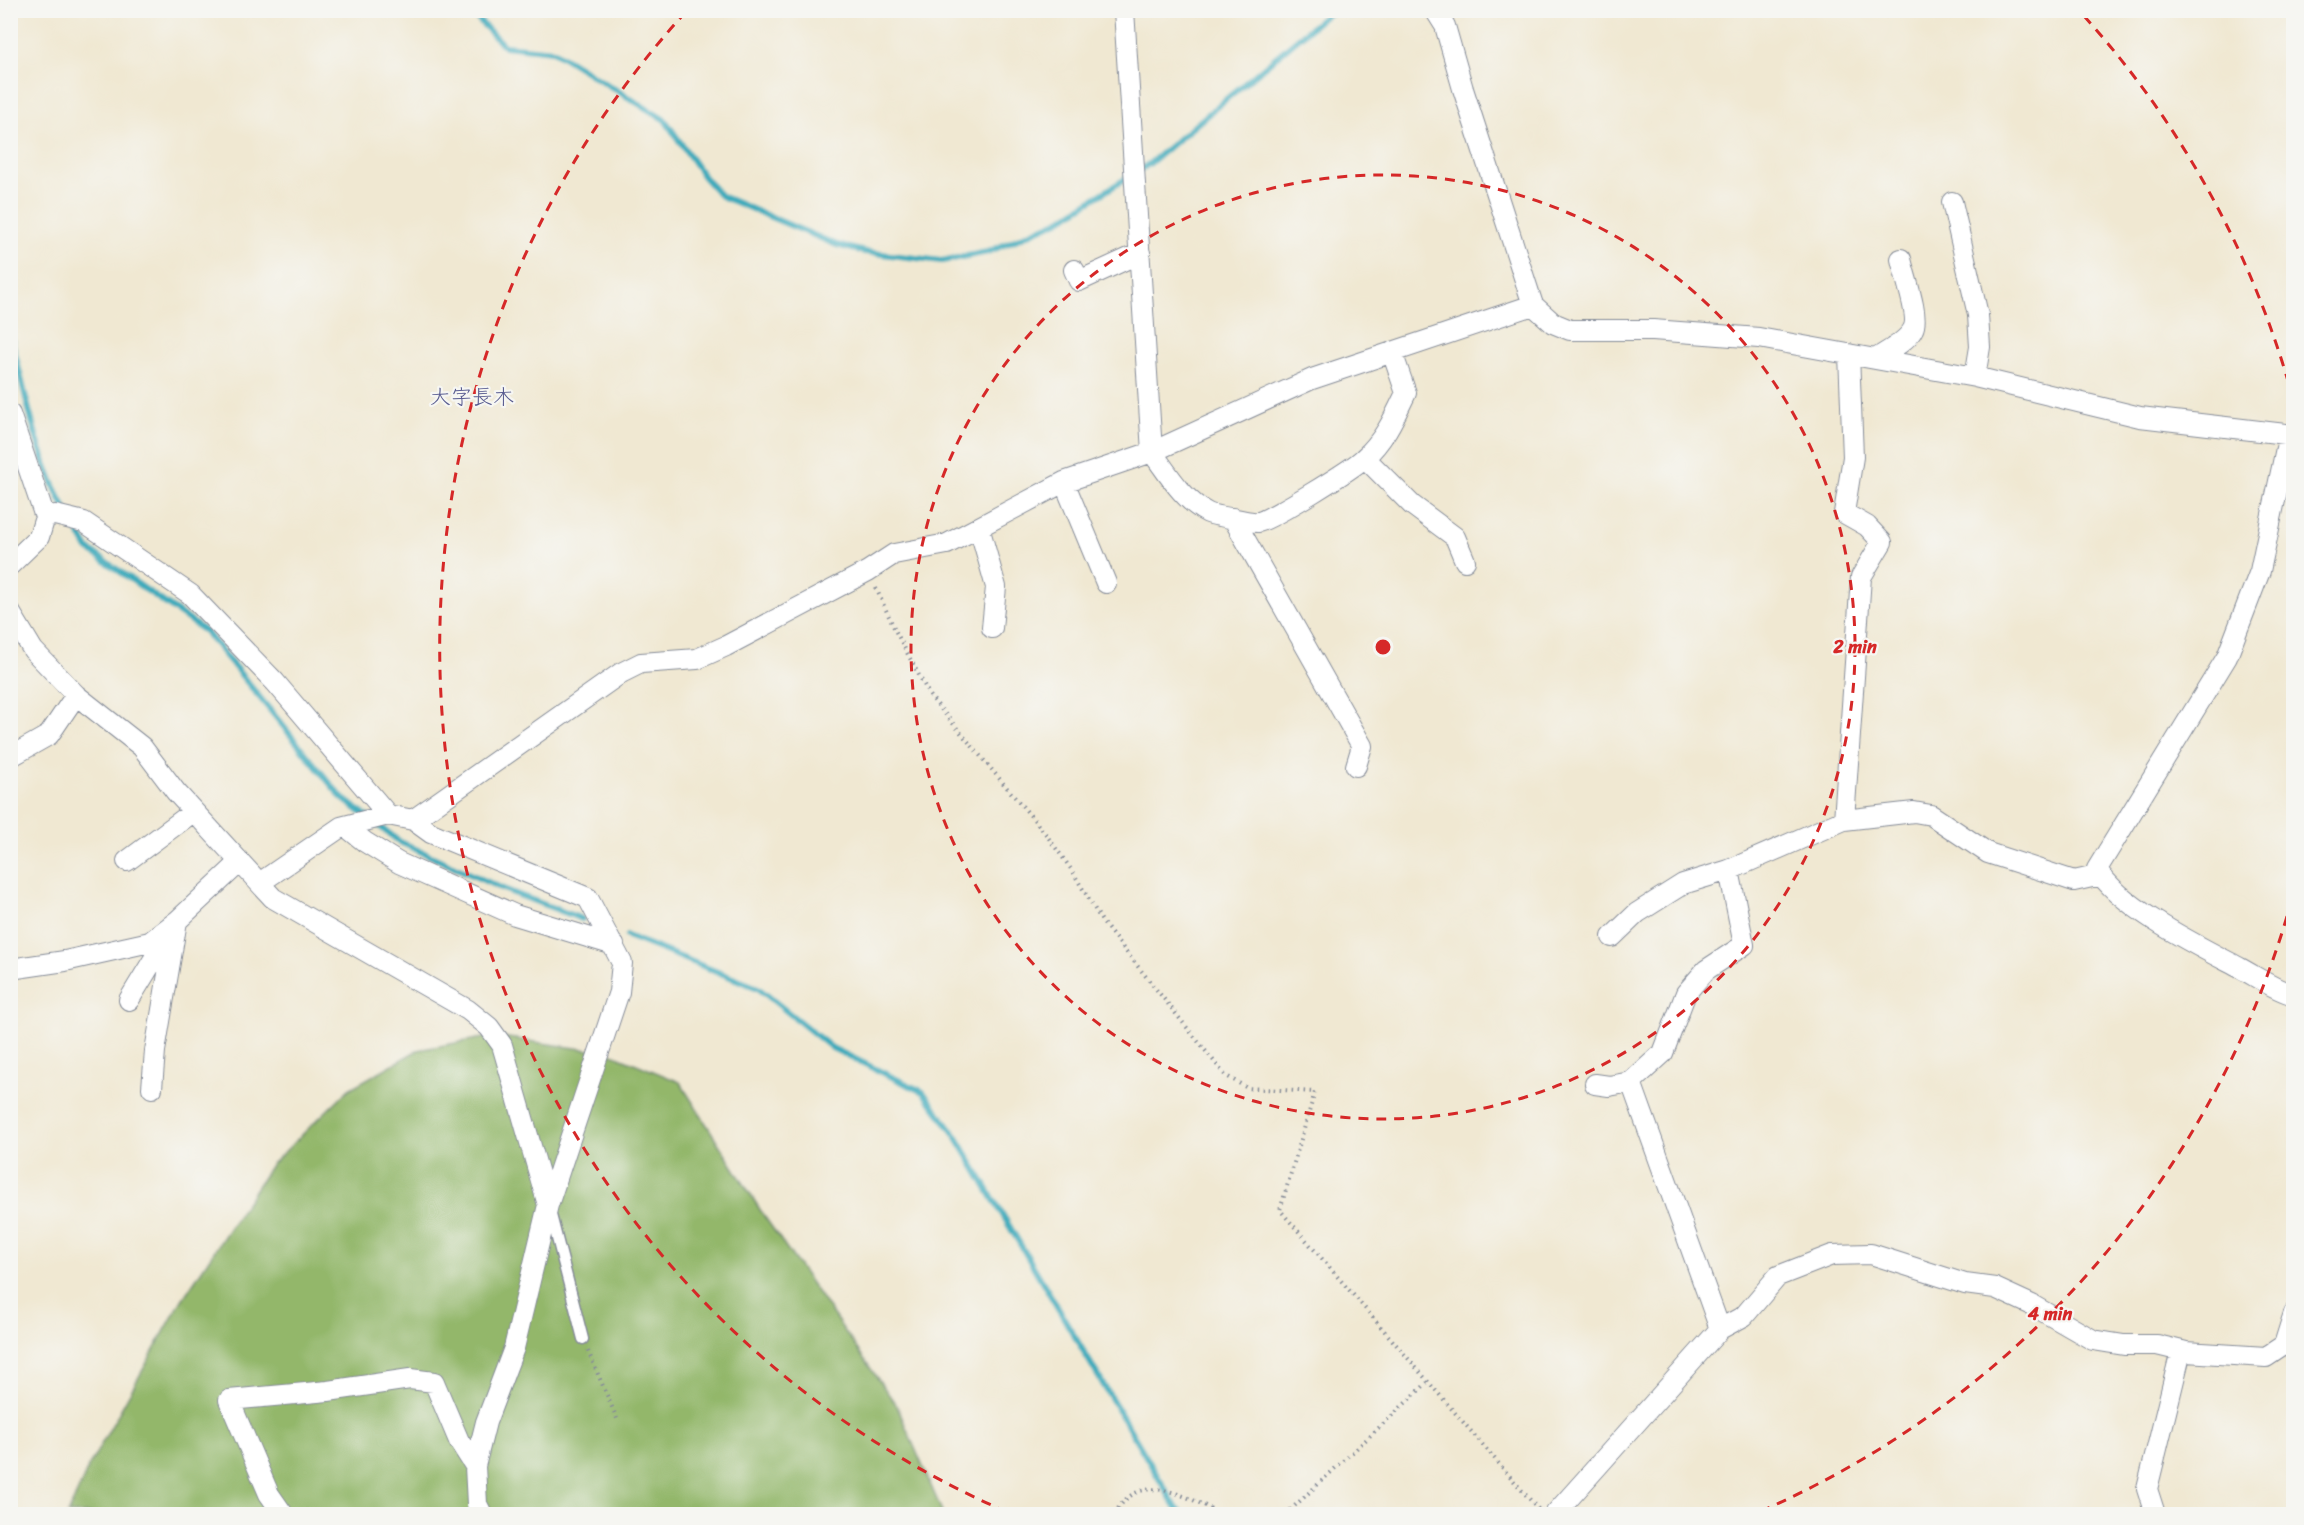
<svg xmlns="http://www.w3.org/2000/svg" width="2304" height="1525" font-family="Sriracha,'Klee One',sans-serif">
  <rect width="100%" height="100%" fill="#f6f6f2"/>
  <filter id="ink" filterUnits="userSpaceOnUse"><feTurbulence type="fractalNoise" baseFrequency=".0167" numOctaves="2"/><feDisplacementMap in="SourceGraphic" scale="12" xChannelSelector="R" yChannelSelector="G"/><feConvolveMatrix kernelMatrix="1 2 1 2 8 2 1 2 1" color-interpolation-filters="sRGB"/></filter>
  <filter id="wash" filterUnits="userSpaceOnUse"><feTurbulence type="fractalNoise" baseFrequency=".008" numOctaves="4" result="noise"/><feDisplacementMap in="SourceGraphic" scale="24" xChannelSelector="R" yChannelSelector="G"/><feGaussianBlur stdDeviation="1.35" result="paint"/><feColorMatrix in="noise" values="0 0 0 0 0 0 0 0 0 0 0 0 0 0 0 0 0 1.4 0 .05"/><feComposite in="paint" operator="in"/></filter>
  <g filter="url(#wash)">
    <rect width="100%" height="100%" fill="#f0e8d2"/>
    <path fill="#93b76b" stroke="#577364" stroke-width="1.5" d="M494,1036l116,17 70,29 84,134 133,190 46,108h-875l20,-46 94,-168 89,-135 78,-76 69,-39z"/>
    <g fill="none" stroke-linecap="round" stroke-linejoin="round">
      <path stroke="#3caabb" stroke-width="6" d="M469,10l35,36 49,5 112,69 39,57 17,19 116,49 28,7 77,9 46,-9 72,-32 89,-56 177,-149 11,-5
        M10,334c16,61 27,125 58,180
        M75,526l13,23 118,83 136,166 24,18
        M374,822l26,20 103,47 79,30
        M627,936l131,52 74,60 91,44 33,44 221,373 7,5"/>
    </g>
  </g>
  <g filter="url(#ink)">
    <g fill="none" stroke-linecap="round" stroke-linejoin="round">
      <g stroke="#868c98" stroke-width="13">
        <path id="service" d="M550,1211l33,128"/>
      </g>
      <g stroke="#868c98" stroke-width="22">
        <path id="minor" d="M1124,10l28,442c16,22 32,49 56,61 4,2 46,10 50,9 11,-1 96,-54 106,-64 20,-17 31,-42 42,-65l-14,-41
          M1435,10l10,16 18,63 70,216 20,18 17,7h83l106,8 216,39 165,40 154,18
          M1952,202l26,113 2,32 -5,30
          M1074,270l5,11 61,-28
          M1849,354l4,103 -9,56 23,13 15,16 -21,35 -17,243 70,-8 17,3 57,38 86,28 27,-6
          M1876,359c11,-8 31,-17 37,-30 7,-12 -9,-55 -12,-70
          M10,414l35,103 -6,20 -29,28
          M2289,434l-29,137 -33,86 -130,212c23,39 103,78 143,99 17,9 35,22 54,27
          M1365,458l47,47 43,32 10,24
          M1064,482l42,101
          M45,517l10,-2 29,7 106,72 85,88 113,133
          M1233,518l129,228 -6,20
          M979,527l17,60 -4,41
          M10,612l23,38 43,45 66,52 34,45 97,106 195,112 21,17 13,18 46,160
          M10,757l39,-22 27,-40
          M413,820l18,13 157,65 34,65 -3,29 -71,213 -34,143 -28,74 -11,44 2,38 5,10
          M345,826l20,16 34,21 116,52 99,30
          M127,861l66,-49
          M261,882l80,-55 47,-12 25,5 208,-147 20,-10 56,-4 29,-13 142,-75 26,-17 53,-10 117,-62 88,-30 160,-73 221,-74
          M1612,937l25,-24 46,-29 46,-14
          M10,969l55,-8 85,-19 27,-21
          M129,1000l42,-69
          M1595,1084l14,2 22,-4 32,-29 23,-60 20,-23 38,-25 -15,-75 115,-50
          M152,1088l3,-37 22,-130 62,-58
          M1720,1329l24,-13 34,-40 54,-21 39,-1 94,30 30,4 37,17 61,35 31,5h33l29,7 80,5 18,-12 10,-32
          M283,1514l-14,-20 -40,-94 99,-9 82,-12 24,3 25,59 16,25
          M1555,1514l165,-185 -89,-247
          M2155,1514l-8,-25 34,-138"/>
      </g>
      <path stroke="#868c98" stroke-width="4" stroke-dasharray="1.5 4.5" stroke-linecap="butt" d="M876,588l20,44 34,64 115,137 26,36 32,54 122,152 22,13 68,4 -35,118 259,300
        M588,1351l30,70
        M1115,1514c24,-46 73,-17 106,0
        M1286,1514l141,-131"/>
      <use href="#service" stroke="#fff" stroke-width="10"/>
      <use href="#minor" stroke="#fff" stroke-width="20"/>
    </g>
  </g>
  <g fill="none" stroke="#d62828" stroke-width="3" stroke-dasharray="10 8">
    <circle cx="1383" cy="647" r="472"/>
    <path d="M2292 899A943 943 0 0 1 1759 1512M1007 1512A943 943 0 0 1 682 16M2084 16A943 943 0 0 1 2292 395"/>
  </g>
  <g text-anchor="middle" stroke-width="4.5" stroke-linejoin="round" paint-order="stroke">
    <g font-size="21" fill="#585b90" stroke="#f6f6f2">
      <text x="472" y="404">大字長木</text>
    </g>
  </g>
  <circle cx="1383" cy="647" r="9" fill="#d62828" stroke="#f6f6f2" stroke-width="3"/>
  <g font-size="18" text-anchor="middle" font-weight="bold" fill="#d62828" stroke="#f6f6f2" stroke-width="4.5" stroke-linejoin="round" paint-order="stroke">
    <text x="1855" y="653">2 min</text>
    <text x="2050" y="1320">4 min</text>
  </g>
  <rect width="2304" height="1525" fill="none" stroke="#f6f6f2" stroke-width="36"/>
</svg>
